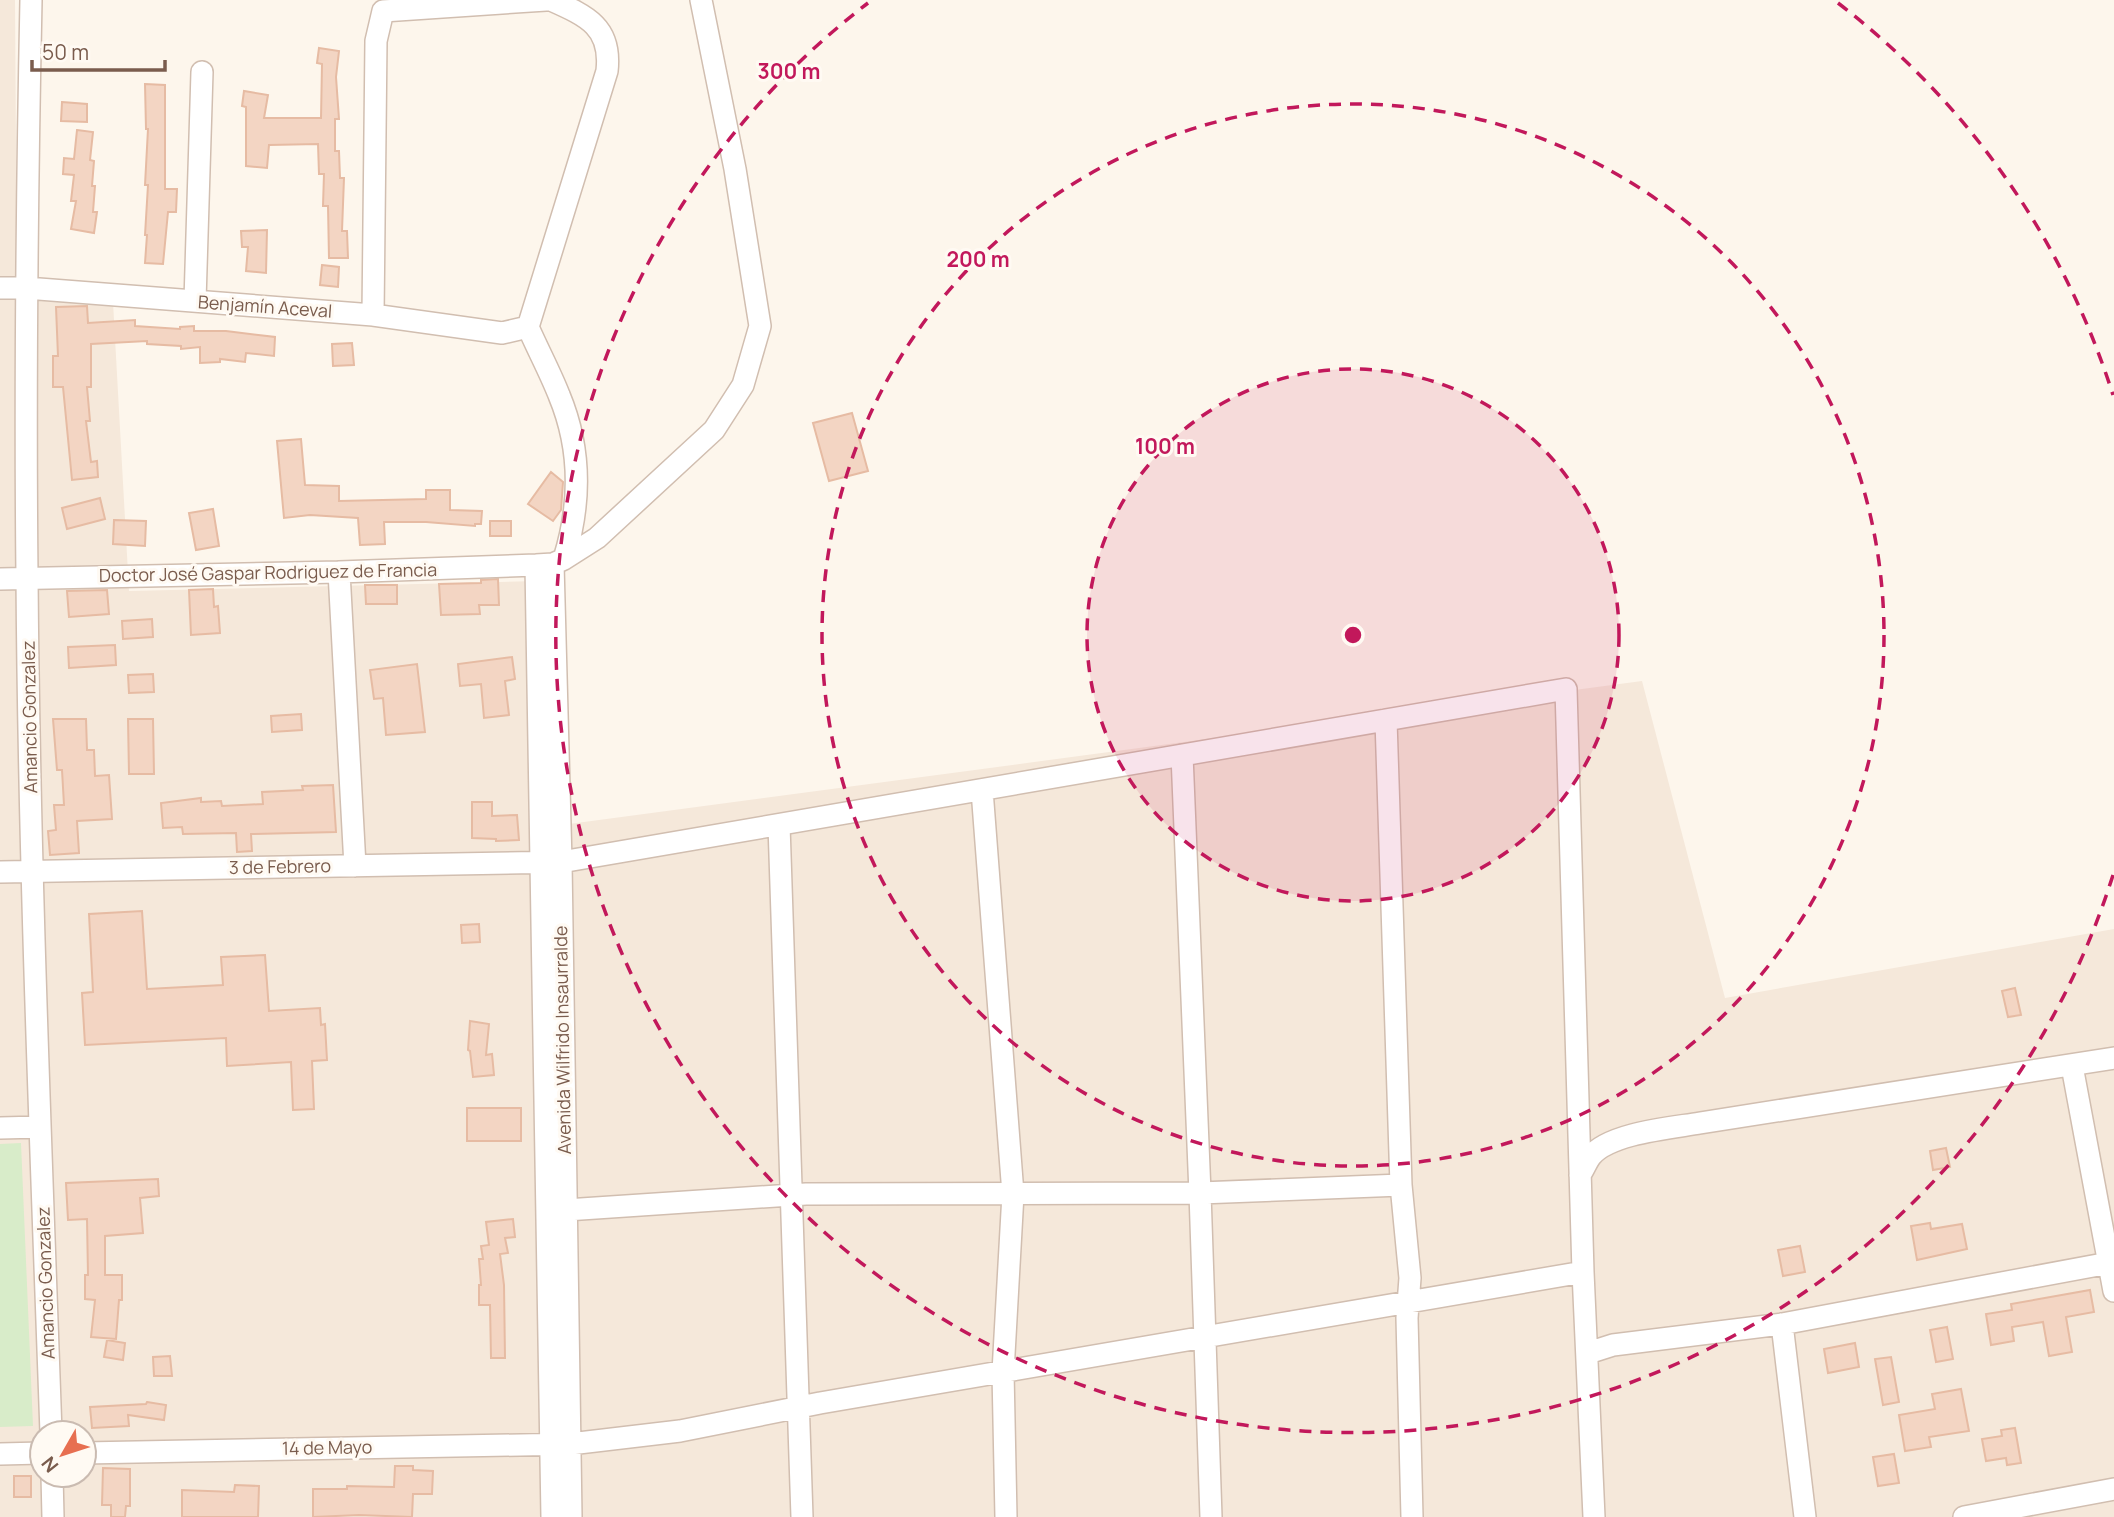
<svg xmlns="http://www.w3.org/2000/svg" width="2114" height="1517" font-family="Manrope,sans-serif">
  <rect width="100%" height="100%" fill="#fdf6ec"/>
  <path fill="#f5e8da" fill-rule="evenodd" d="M0,0h15l2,296 96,6 16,289 408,-10 2,247 1103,-147 83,317 389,-69v588h-2114zM42,1433h42v42h-42z"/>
  <path fill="#d8ecc9" d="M21,1143l12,283 -33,1v-283z"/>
  <path fill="#f3d5c3" stroke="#e6bba3" stroke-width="2" d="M319,48l20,3 -3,26 3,42h-4v32h4l1,27h4l-2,53h5l1,27h-19l-1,-52h-5l1,-32h-5l-1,-30 -49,1 -2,23 -21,-2v-59l-4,-1 2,-15 24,4 -4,23h57l1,-54 -5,-1z
    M145,84l20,1v104h12l-1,23h-8l-5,52 -18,-1 2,-28h-2l3,-50h-3l3,-56h-2z
    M62,102l25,2v18l-26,-1z
    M77,130l16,2 -3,28 4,1 -2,25h3l-2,26h4l-3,21 -23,-4 5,-28h-5l3,-26 -11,-1 1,-16 10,1z
    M267,230l-1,43 -20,-2 2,-24h-6l-1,-16z
    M322,265l17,2 -1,20 -18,-2z
    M87,306l1,17 47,-3v6l45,3v-2l14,-1v5h32l49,6 -1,19 -28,-3 -1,9 -25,-3v3l-20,1v-16l-19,2v-3l-34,-2v-3l-56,3v43h-4l3,34h-4l5,41 6,-1 1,16 -26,3 -9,-93h-10v-31h5l-2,-49z
    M352,343l2,22 -21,1 -1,-22z
    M852,413l16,58 -39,10 -16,-58z
    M301,439l4,46 34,1v15l87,-2v-9h24v20l32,1 -1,13h-6v2l-49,-4h-42l1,22 -25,1 -2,-27 -48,-3 -26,3 -7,-77z
    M551,472l12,10 -2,28 -8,11 -25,-17z
    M100,498l5,21 -38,10 -5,-21z
    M213,509l6,37 -23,4 -7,-37z
    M114,520l32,1 -1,25 -32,-2z
    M490,521h21v15h-21z
    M498,579l1,26h-20l1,9 -39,1 -2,-31 42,-1v-3z
    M365,585h32v19h-31z
    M213,589l1,18 4,-1 2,27 -29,2 -2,-45z
    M107,590l2,24 -40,3 -2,-26z
    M152,619l1,18 -30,2 -1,-18z
    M115,645l1,20 -47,3 -1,-21z
    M512,657l3,22 -10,2 4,34 -25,3 -3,-34 -21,2 -2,-22z
    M417,664l8,68 -39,3 -3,-37 -9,1 -4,-29z
    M153,674l1,18 -25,1 -1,-18z
    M301,714l1,16 -30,2 -1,-16z
    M53,719h33l1,31h7l1,26 14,-1 3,44 -35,2 2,32 -29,2 -2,-24 8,-1 -2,-25h10l-2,-35h-5z
    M128,719h25l1,55h-25z
    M333,785l3,47 -85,2 1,17 -15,1 -1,-19 -53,1 -1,-7 -19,1 -2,-25 40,-5v4l20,-1 1,5 41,-2 -1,-12 41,-2 -1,-4z
    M472,802h20v14l25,-1 2,25 -23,1v-2l-24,-1z
    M142,911l5,78 76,-4 -2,-28 44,-2 4,56 51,-3 1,17 4,-1 2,36 -15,1 2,48 -21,1 -2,-48 -64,4 -1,-28 -141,7 -3,-52 11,-1 -4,-78z
    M479,924l1,18 -18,1 -1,-18z
    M2015,988l6,27 -13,2 -6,-26z
    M470,1021l19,3 -3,31 6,-1 2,21 -21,2 -3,-26 -2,-1z
    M467,1108h54v33h-54z
    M1946,1148l4,19 -17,3 -3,-19z
    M158,1179l1,17 -19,2 3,35 -38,3v39h17v25h-3l-3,39 -25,-2 4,-37 -10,-1v-24h3l-1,-56 -19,1 -2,-37z
    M513,1219l2,18 -10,1 3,15 -8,1 4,31 1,73h-14l-1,-53h-11v-20h2l-2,-26h4l-2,-13 8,-1 -3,-23z
    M1930,1223l1,6 31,-5 5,25 -50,11 -6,-34z
    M1800,1246l5,26 -22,4 -5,-26z
    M2090,1290l4,22 -28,5 6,35 -23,4 -6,-34 -31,5 2,14 -23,4 -5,-31 26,-4 -1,-6z
    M1947,1327l6,32 -17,3 -6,-32z
    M107,1340l18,3 -2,17 -19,-3z
    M1855,1343l4,24 -31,6 -4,-24z
    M170,1356l2,20h-18l-1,-19z
    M1891,1357l8,45 -16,3 -8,-46z
    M1961,1389l8,42 -40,6 2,10 -26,4 -6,-36 36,-6 -3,-15z
    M147,1402l19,3 -2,15 -36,-5 1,11 -37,2 -2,-21 56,-3z
    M2015,1428l6,35 -14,2 -1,-7 -20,3 -4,-22 20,-3 -1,-6z
    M1894,1454l5,29 -21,3 -5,-29z
    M395,1466h18v4l20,1 -1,23h-19l-1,23 -53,-2 -46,2v-28h34v-3l47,1z
    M103,1468l27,1v37h-4l-1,11h-14v-12h-9z
    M14,1476h17v21h-17z
    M235,1485l24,1 -1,31h-76v-27l52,2z"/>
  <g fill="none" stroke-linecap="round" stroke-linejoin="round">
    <g stroke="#d1beb0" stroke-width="24">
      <path id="minor" d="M31,0c-4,192 -6,384 -4,576 2,286 14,572 24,857
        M551,0c36,16 61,27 56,71l-79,256c10,23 22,45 31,68 23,55 22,109 5,164
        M0,288h26l347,27 129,18 26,-6
        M195,301l7,-229
        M373,315l3,-274 7,-30 163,-11
        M553,564l8,298 10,655
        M536,565l16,952
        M339,572l16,294
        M0,579l339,-7 197,-7 17,-1 11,-5 33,-21 117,-108 29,-45 17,-59 -25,-157 -34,-169
        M1386,720l15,465 9,93 -3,40 5,199
        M1182,755l18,438 11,324
        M982,790l31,404 -10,178 3,145
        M779,825l23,692
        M0,872l561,-10 1005,-173 17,583 11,245
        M2072,1066l42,225
        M0,1128l40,-1
        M1580,1175c4,-6 7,-14 11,-19 19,-23 80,-28 109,-33l414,-65
        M566,1210l240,-16 394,-1 201,-8
        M1782,1324l23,193
        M1588,1353l25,-8 169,-21 332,-62
        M84,1453l486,-9 110,-13 140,-28 763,-131
        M0,1454l42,-1
        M52,1475l1,42
        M1964,1517l150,-28"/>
    </g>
    <use href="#minor" stroke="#fff" stroke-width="21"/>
  </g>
  <circle cx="1353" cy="635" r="266" fill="#c2185b" fill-opacity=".12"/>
  <g fill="none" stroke="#c2185b" stroke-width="3.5" stroke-dasharray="12 9">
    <circle cx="1353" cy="635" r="266"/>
    <circle cx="1353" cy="635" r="531"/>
    <path d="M2113 875A797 797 0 1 1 868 3M1838 3A797 797 0 0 1 2113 395"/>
  </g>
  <g text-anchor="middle" stroke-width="6" stroke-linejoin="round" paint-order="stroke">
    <g font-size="18" fill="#7a5c4d" stroke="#fffaf3">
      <text transform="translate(265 307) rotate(4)" y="6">Benjamín Aceval</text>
      <text transform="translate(268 573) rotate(-1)" y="6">Doctor José Gaspar Rodriguez de Francia</text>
      <text transform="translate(30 717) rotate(-91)" y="6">Amancio Gonzalez</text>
      <text transform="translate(280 867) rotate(-1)" y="6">3 de Febrero</text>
      <text transform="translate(563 1040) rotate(-91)" y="6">Avenida Wilfrido Insaurralde</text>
      <text transform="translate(46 1283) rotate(-92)" y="6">Amancio Gonzalez</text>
      <text transform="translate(327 1448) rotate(-1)" y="6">14 de Mayo</text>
    </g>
  </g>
  <circle cx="1353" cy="635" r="10" fill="#c2185b" stroke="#fffaf3" stroke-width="3.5"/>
  <g font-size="21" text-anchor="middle" font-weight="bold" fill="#c2185b" stroke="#fffaf3" stroke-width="6" stroke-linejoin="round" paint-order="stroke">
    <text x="789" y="79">300 m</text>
    <text x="978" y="267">200 m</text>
    <text x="1165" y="454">100 m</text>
  </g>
  <g transform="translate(63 1454) rotate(231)"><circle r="33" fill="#fffaf3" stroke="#cabbb1" stroke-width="2"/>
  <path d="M0-5L12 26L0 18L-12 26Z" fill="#e76f51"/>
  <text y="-10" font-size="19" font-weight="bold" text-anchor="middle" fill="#7a5c4d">N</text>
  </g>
  <path d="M32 60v10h133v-10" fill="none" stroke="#7a5c4d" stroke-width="3.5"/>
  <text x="42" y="60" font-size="21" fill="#7a5c4d" stroke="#fffaf3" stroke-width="5" paint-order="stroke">50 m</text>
</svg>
